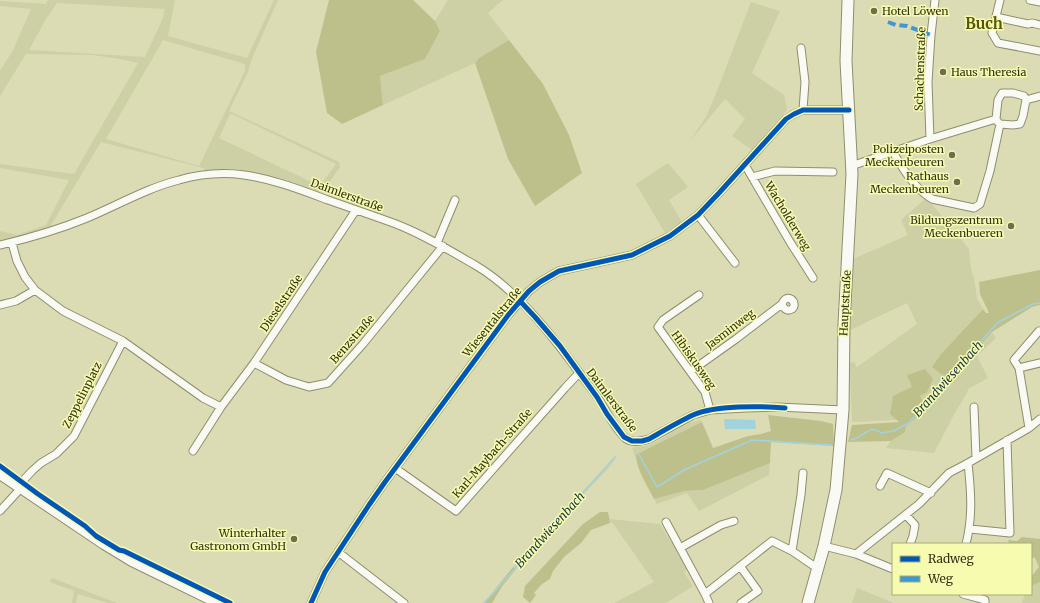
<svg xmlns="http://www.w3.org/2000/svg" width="1040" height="603" font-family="Merriweather,serif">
  <rect width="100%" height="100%" fill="#dbdcb4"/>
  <path fill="#cdcfa4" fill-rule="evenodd" d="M48,0h127l-7,36 79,22 27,-58h4l-27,61 -3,11 -19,39 110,51 1,5 -17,24 -5,1 -53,-16 -20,-5h-40l-2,-3 -3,-1 -99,-25 -51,85 -50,15v-11l17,4 29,-10 23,-45 -69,-12v-4l74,10 64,-111 -18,-4 -27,-4 -67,-1 -26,42v-25l13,-21 18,-41 -31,-3v-5l46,3zM57,3l108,6 -2,9 -18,39 -116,-7 17,-31zM163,40l82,24v7l-46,95 -93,-27zM230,114l4,1 102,49 -16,22 -101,-48z
    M448,0h55l-15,13 21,27 -30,18 -4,5 -92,42 -3,-29 45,-17 15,-28 -5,-10z
    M751,2l29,9 -28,62 32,22 3,15 -35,40 -20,-14 13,-17 -20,-20 -36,43 17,-25 11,-26z
    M668,163l20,24 -19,13 13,22 -17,11 -29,-49z
    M925,199l6,4 38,46 2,20 3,9 3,20 6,11 -42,45 -9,13 16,10 21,-19 23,-26 4,6 -19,18 11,22 -20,11 -1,4 -11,18 -22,42 -48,-5 5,-7 14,-9 1,-6 9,-7 10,-14 -5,-9 -8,-9 -22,27 8,6 -46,2 -2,-50 -1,-9 5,-1 3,5 60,-43 -10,-21 -57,27 3,-71 55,-24 -7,-15z
    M701,420l1,2 -59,29 -7,4 1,7 -5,-14c7,-2 14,-1 21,-5 18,-8 28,-20 48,-23z
    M616,455l-1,4 -8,11 -44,45 -36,40 -11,14 -3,-2z
    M770,463l-1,12 -70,36 -12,-18 -30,11 -3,-5 30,-8 19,-1z
    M609,519l51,5 11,18 3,1 3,5v5l3,5 3,1 5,10 -4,3 9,14 -27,17h-52l40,-21 -42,-60 -2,1z
    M52,578l65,25h-9l-30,-9 -2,9h-4l2,-12 -24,-9z
    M1040,582v21h-18l3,-9h6v-8z
    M857,588l37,15h-42z"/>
  <path fill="#bec08c" d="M329,0h84l22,21 5,10 -15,28 -45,17 3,29 -41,19 -15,-11 -11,-61z
    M509,40l34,44 26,51 13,38 -47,33 -27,-47 -33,-96 4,-5z
    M1040,270v35l-8,2 -40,25 -23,26 -21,19 -7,-3 -9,-7 9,-13 42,-45 3,4h3l-9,-19 -1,-12z
    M925,369l8,10 -6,13 -7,4 5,9 -10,14 -9,7 -1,6 -14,9 -43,1 4,-17 47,-3 -9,-8 3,-18 19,-9 -5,-12z
    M768,415l53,6 12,3 1,22 -63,-4 -1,21 -67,27 -19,1 -30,8c-7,-14 -17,-28 -18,-44l7,-4 59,-29 11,26 35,-12 13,-2 10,-3z
    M600,512h8l2,11 -19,7 -10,13 -17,14 -11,14 -3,8 -8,5 -8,9 2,2 -6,8 -7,-6 2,-11 58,-62z
    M1022,537l18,2v43l-9,4v-9l8,-10 -4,-9 -4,-1v-13h-22l-1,-4 9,1z
    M513,567l3,2 -13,16 -11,18h-8z"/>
  <path fill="#a2d2dd" d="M724,419l31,1 1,9h-31z"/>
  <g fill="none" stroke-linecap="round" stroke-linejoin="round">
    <path stroke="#a2d2dd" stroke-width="1.5" d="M851,440c3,-1 7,-2 9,-4 8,-5 13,-10 21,-3l13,-2 14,-8 11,-10 78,-90 36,-19 7,-1
      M638,453l19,34 27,-17 68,-30 80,5
      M484,603l131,-146"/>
    <g stroke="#8e8e6f" stroke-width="9">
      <path id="minor" d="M1000,0l-8,33 6,10 42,8
        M1030,0l10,2
        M996,17l32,7 4,-1 8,2
        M801,48l4,34 -2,28
        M996,119l2,-19 4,-7h11l11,3 2,4
        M997,121l3,3 13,1 7,-1 3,-8 3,-16 14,-4
        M930,139l-2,-57 3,-47 4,-35
        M893,152c10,17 21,36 39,47l42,9 6,-4 10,-33 10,-47
        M745,165l45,77 23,36
        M852,165l5,-1 73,-25 66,-20
        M752,177l23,-6 58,1
        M698,215l37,48
        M12,243l5,18 8,16 10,13 28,21 60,30 80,57 18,9 33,-44 102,-153
        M437,243l18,-43
        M0,245c30,-7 60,-16 87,-27 31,-13 60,-30 92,-38 21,-6 44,-8 65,-5 29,4 57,15 84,25 23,8 46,16 68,24 28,11 53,26 79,41 41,24 75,68 103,106 6,8 12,16 18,24 10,14 16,30 28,42 7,7 17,4 25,2l44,-24 17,-5 36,-2 32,-1 65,3
        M699,295l-36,25 -5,7 47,65 5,18
        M0,305l16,-4 19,-11
        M254,363l32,17 23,7 19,-4 35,-39 80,-98
        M1019,368l21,-5
        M691,371l45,-32 46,-35c5,-13 17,-1 10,5 -5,3 -9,-1 -10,-5
        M974,407l2,51
        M1029,428l-10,-60 -5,-8 25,-29
        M193,451l28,-44
        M395,468l61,43 109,-123 14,-15
        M18,486l14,-15 9,-8 15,-9 18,-18 49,-95
        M880,486l7,-13 44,20
        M0,511l21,-23
        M906,515l9,10 -2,11 -3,8
        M666,522l39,72
        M970,529l40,4 -3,-93
        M966,544c7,-28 5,-53 2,-81
        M824,546l32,8 37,15
        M680,548l41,-23 13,-4
        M792,551l9,-56 2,-22
        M338,552l66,51
        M856,554l63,-50 30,-31 19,-10 61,-35 11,-9
        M740,566l18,25 -17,12
        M963,594l22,6v3
        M311,603l14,-31 44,-67 16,-23 124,-168 20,-23 11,-9 19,-11 73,-16 38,-19 28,-21 21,-22 67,-74 8,-5 9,-4h46
        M709,603l-4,-9 67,-53 20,10 22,15 4,2"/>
    </g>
    <g stroke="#8e8e6f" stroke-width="12">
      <path id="secondary" d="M0,474l104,70 28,17 86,42"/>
    </g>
    <g stroke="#8e8e6f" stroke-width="13">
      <path id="primary" d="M808,603l16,-57 12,-56 7,-80 1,-86 8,-150 -6,-113 2,-61"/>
    </g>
    <use href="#minor" stroke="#fafaf4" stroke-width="7"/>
    <use href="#secondary" stroke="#fafaf4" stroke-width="10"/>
    <use href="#primary" stroke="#fafaf4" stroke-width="11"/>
    <path stroke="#3d97d3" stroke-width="4" stroke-dasharray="8 4" stroke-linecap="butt" d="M888,22l8,3 11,1 24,9"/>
    <g stroke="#f7fbb0" stroke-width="8">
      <path id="cycleway" d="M520,301l15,16 25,29 37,51 10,17 17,23 8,4h10l7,-2c14,-8 29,-17 44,-24 23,-10 67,-9 92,-7
        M0,466l38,28 47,32 11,10 23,14 5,1 106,52
        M311,603l14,-31 44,-67 16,-23 124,-168 20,-23 11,-9 19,-11 73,-16 38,-19 28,-21 21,-22 67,-74 8,-5 9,-4h46"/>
    </g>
    <use href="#cycleway" stroke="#0057b8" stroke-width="5"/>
  </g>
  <g fill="#6d6e4d" stroke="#f7fbb0" stroke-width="1.5">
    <circle cx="874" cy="11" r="4"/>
    <circle cx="943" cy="72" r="4"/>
    <circle cx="952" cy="155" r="4"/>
    <circle cx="957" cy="182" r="4"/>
    <circle cx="1011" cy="226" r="4"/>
    <circle cx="294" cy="539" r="4"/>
  </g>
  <g text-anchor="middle" stroke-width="3" stroke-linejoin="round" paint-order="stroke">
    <g font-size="11" fill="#323315" stroke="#f7fbb0" text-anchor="end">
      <text x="882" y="15" text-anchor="start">Hotel Löwen</text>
      <text x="951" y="76" text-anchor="start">Haus Theresia</text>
      <text x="944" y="153">Polizeiposten<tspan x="944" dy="13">Meckenbeuren</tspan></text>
      <text x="949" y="180">Rathaus<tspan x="949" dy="13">Meckenbeuren</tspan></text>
      <text x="1003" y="224">Bildungszentrum<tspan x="1003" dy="13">Meckenbueren</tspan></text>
      <text x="286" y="537">Winterhalter<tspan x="286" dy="13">Gastronom GmbH</tspan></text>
    </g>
    <g font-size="11" fill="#323315" stroke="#f7fbb0">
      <text transform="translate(920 69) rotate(-88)" y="4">Schachenstraße</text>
      <text transform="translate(347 195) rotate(20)" y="4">Daimlerstraße</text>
      <text transform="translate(788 216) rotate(59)" y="4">Wacholderweg</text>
      <text transform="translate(281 303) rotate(-56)" y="4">Dieselstraße</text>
      <text transform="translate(845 303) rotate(-87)" y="4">Hauptstraße</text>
      <text transform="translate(492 322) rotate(-51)" y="4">Wiesentalstraße</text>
      <text transform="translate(730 329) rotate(-37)" y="4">Jasminweg</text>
      <text transform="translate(352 339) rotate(-49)" y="4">Benzstraße</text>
      <text transform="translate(694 360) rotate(55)" y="4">Hibiskusweg</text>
      <text transform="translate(82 395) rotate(-63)" y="4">Zeppelinplatz</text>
      <text transform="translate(612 400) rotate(53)" y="4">Daimlerstraße</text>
      <text transform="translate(492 453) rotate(-49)" y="4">Karl-Maybach-Straße</text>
    </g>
    <g font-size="12" font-style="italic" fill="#173645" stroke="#f7fbb0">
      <text transform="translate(948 379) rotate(-48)" y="4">Brandwiesenbach</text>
      <text transform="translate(550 530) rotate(-48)" y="4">Brandwiesenbach</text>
    </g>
    <g font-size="15" font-weight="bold" fill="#575706" stroke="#f7fbb0">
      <text x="984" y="29">Buch</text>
    </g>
  </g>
  <rect x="892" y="543" width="140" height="52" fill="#f7fbb0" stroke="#a8ab72"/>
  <rect x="900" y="556" width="20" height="6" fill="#0057b8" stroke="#a8ab72"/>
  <text x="928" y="563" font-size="12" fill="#323315">Radweg</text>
  <rect x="900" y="576" width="20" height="6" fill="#3d97d3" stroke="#a8ab72"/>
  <text x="928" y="583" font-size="12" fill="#323315">Weg</text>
</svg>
